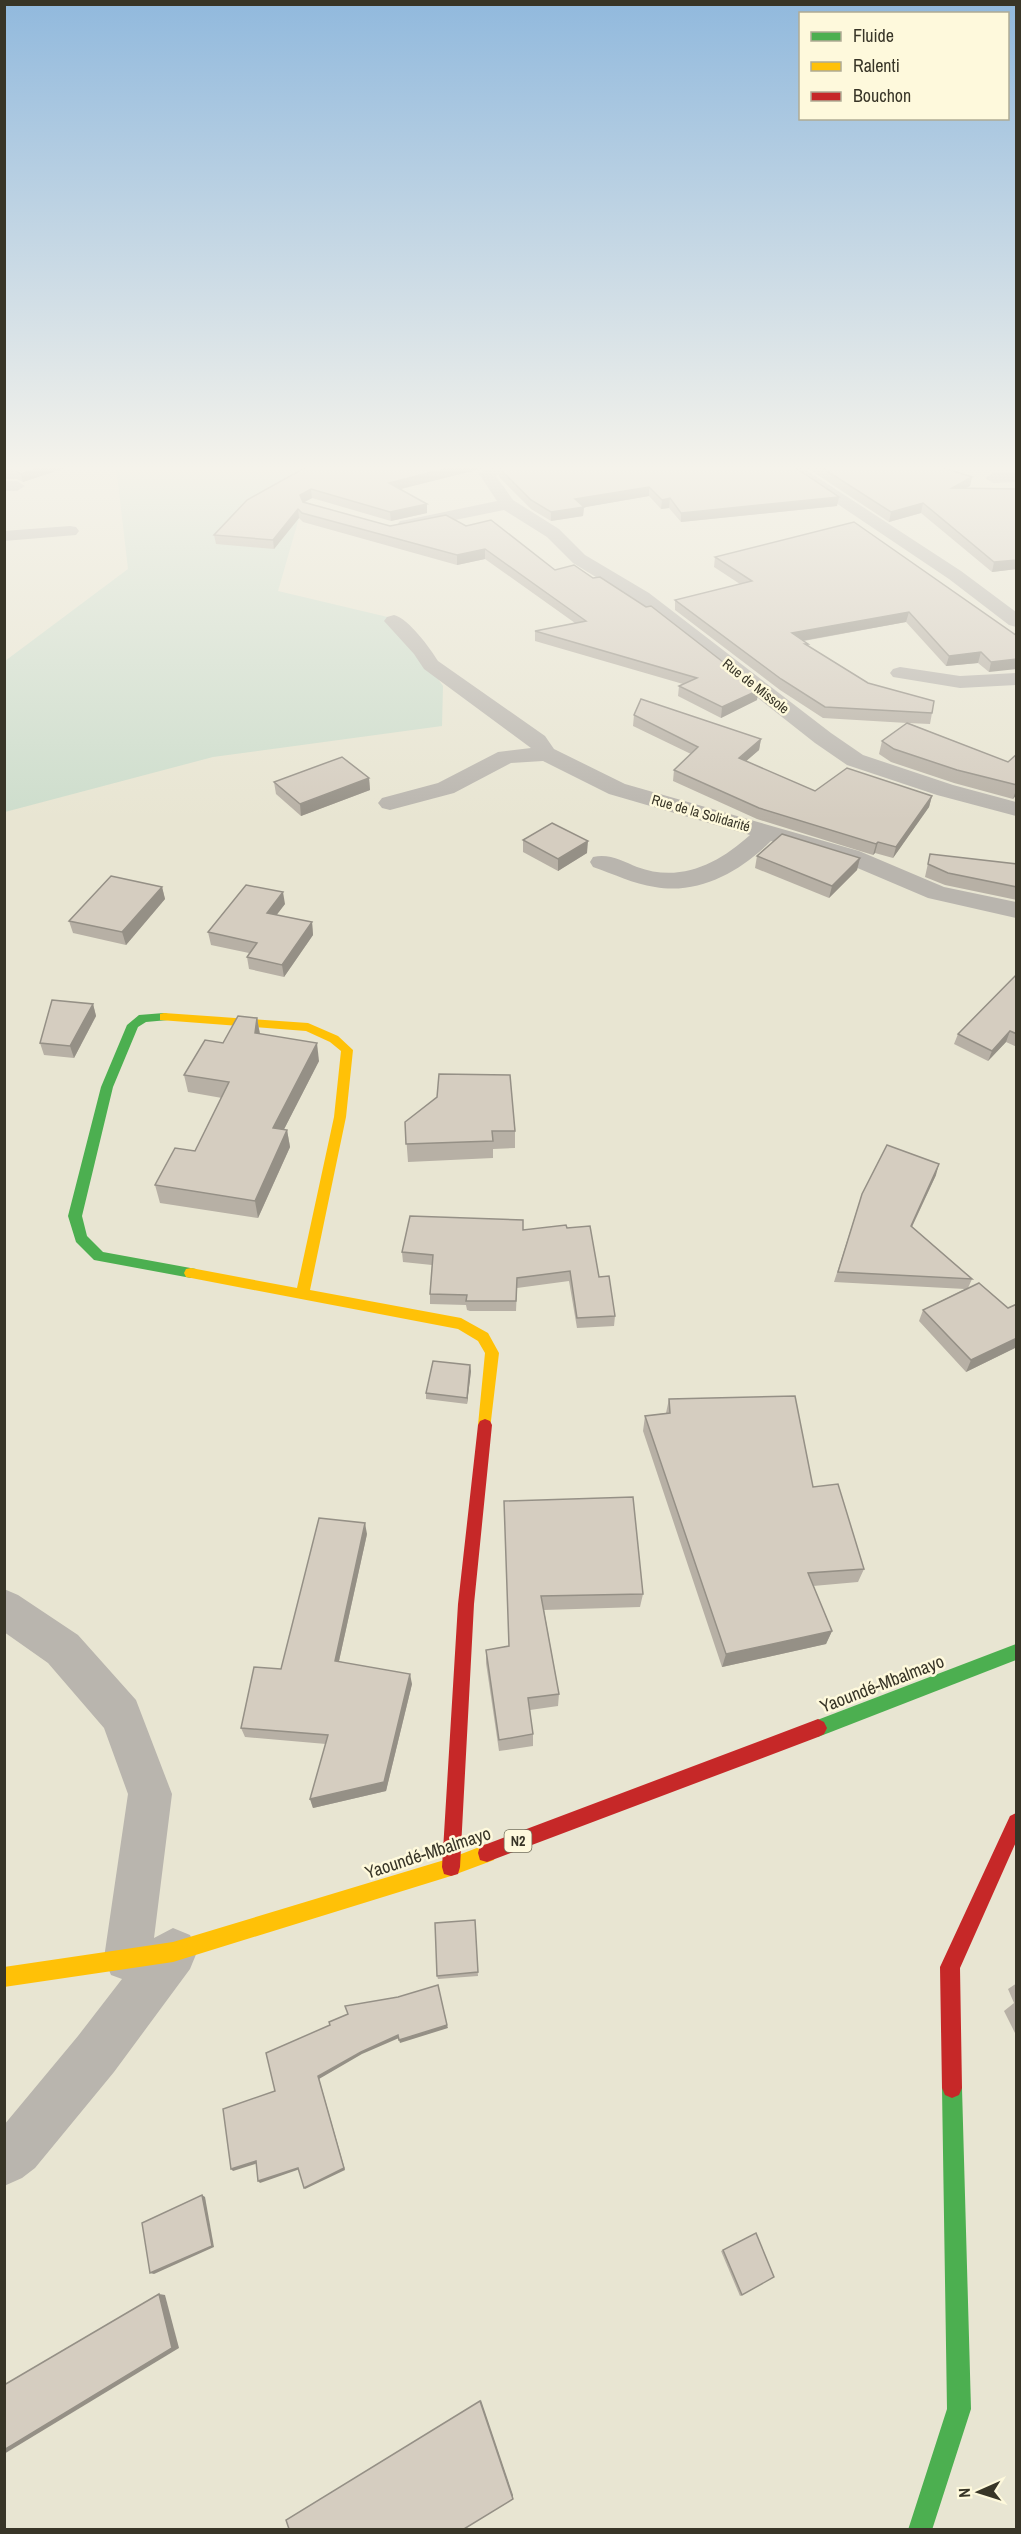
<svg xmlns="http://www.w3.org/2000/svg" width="1021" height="2534" viewBox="0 0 1021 2534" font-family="'Archivo Narrow',sans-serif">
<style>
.green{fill:#cdddcc}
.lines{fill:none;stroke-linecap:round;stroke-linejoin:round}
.street{fill:#b9b5ae;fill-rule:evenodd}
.fast{fill:#4caf50;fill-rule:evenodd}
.slow{fill:#ffc107;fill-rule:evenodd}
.jam{fill:#c62828;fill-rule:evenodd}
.wall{fill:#b7b0a5}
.shaded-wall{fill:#959086}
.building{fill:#d5cdc0;stroke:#959086;stroke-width:1.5}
.labels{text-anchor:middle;stroke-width:5;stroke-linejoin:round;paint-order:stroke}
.far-street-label{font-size:14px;fill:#383527;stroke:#fef9dc}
.shield{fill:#fef9dc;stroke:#73705d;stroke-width:1.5}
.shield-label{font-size:14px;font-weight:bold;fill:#383527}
.near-street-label{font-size:18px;fill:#383527;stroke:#fef9dc}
</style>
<rect width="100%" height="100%" fill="#e8e5d2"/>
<!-- green -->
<polygon class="green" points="116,466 302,466 299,518 278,591 396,619 443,686 442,726 213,757 5,812 5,661 128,569"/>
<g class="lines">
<!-- street -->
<g class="street">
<polygon points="490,466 512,466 496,476 513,500 559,529 585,555 649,593 831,733 863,755 953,785 1016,802 1016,816 937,795 847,765 815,743 635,601 573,563 547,537 504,510 406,530 400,529 397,525 400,521 406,520 497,501 479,474"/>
<polygon points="781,466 800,466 961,571 1016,612 1016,627 1009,625 949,579"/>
<polygon points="1016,472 1016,482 993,483 985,478 993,473"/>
<polygon points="4,481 17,481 25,486 17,491 4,491"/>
<polygon points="70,526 76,527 79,531 76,535 4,541 4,531"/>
<path d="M394,615c15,4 36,33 44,46l107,75 9,13 71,35 234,67 85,36 72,15v16l-88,-20 -87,-37 -70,-20c-30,30 -72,54 -116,46 -22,-3 -41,-13 -62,-20l-3,-5 3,-5c16,-4 30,4 44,10 43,16 81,-3 113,-32l-141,-41 -66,-33 -32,2 -57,30 -64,17 -8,-2 -4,-5 4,-5 56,-15 60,-31 33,-4 -107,-79 -10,-15 -30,-33 3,-4z"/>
<polygon points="900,667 960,676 1016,673 1016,685 960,688 893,677 890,673 893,669"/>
<polygon points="4,1589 18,1595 78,1635 136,1700 172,1794 154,1938 173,1928 190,1935 197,1952 190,1969 114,2072 35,2168 22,2178 4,2186 4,2125 78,2036 122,1979 111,1975 104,1958 128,1794 104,1728 48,1663 4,1632"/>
</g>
<!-- fast -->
<g class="fast">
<polygon points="164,1013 168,1014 168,1020 146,1022 138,1027 113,1087 82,1216 87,1236 103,1252 196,1269 198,1273 196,1277 191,1278 94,1260 76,1242 68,1216 101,1087 127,1025 139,1015"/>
<polygon points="1016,1644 1016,1660 818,1737 812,1734 809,1728 812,1722"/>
<polygon points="952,2078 959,2081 962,2088 971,2409 932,2530 908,2530 947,2409 942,2088 945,2081"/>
</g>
<!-- slow -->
<g class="slow">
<polygon points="164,1013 308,1023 338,1036 353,1050 346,1117 310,1290 461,1318 488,1333 499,1353 490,1429 485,1431 480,1429 478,1425 485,1353 478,1341 458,1329 186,1277 184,1273 186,1269 191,1268 297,1288 334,1117 341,1051 330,1042 306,1031 160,1020 160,1014"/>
<polygon points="487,1844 494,1846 496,1853 494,1860 451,1876 173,1962 4,1987 4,1967 173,1942 451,1858"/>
</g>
<!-- jam -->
<g class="jam">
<polygon points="485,1419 490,1421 492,1425 474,1604 460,1867 458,1874 451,1876 444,1874 442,1867 458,1604 478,1425 480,1421"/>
<polygon points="818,1719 824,1722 827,1728 824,1734 818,1737 487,1862 480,1860 478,1853 480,1846 487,1844"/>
<polygon points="1016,1813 1016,1842 960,1968 962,2088 959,2095 952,2098 945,2095 942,2088 940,1967 1010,1816"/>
</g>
</g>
<!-- wall -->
<g class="wall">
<polygon points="4,466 71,466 23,482 17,479 4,479"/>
<polygon points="308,466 486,466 484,468 400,489 427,504 427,513 391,521 312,498 304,502 390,526 466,526 555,570 757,700 721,718 678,696 679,686 683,684 535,641 535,631 575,623 485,559 457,565 303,522 299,518 274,549 216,544 214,535"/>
<polygon points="804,466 938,466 972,477 970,486 966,488 1017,489 1017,569 992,572 921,513 889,522"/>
<polygon points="499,468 837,506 681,522 669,508 661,509 649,496 584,507 583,516 551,521 531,509 499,477"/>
<polygon points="715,557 1017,636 989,672 978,663 946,666 906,622 804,641 808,646 868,683 932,713 930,724 908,723 1008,762 1017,754 1017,794 1013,799 954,783 891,762 879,754 882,741 907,723 823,718 780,690 675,610 675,600 740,584 714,567"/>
<polygon points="634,715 761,739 759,750 746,761 815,791 932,796 929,807 893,858 875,853 873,855 757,819 673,781 674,770 691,754 633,726"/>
<polygon points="369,778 370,790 301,816 276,794 274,782"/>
<polygon points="523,840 587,853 558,871 523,852"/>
<polygon points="930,854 1017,864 1017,900 945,885 925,877"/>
<polygon points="757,856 860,858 857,870 829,898 755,868"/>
<polygon points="162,887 165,899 126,945 73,933 69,921"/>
<polygon points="285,904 276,915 312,922 313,935 284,977 249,969 247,957 249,953 211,945 208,932"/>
<polygon points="1017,974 1017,1047 1006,1042 988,1061 954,1044 958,1034"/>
<polygon points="93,1004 96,1016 74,1058 44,1055 40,1043"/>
<polygon points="257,1018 260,1034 319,1061 284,1129 287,1130 290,1147 258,1218 160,1203 155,1185 195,1151 222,1098 188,1092 184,1075"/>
<polygon points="405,1122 515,1131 515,1148 493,1149 493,1158 408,1162"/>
<polygon points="936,1175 912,1227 972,1279 968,1288 1008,1308 1017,1304 1017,1347 966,1372 919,1321 923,1310 965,1289 834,1282 862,1194"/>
<polygon points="523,1230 599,1277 615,1316 614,1326 577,1328 569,1281 517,1288 516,1311 470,1311 467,1310 466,1305 430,1304 430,1294 432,1265 403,1262 402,1252"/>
<polygon points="471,1371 467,1404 426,1399 426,1393"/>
<polygon points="669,1399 813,1487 864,1569 858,1582 813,1586 832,1631 826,1644 722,1667 643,1431 645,1416 666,1413"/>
<polygon points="505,1515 643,1594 640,1607 544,1610 559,1694 558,1706 530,1710 533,1734 533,1746 499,1751 486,1663 486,1650 509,1646"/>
<polygon points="367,1534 339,1661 412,1684 386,1791 313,1808 310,1799 326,1744 245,1737 241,1728 281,1669"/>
<polygon points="475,1920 478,1976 438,1979 437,1976"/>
<polygon points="1017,1983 1017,2037 1004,2011 1014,2003 1008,1989"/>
<polygon points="756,2233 742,2295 740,2296 721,2251"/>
</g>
<!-- shaded-wall -->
<g class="shaded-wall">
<polygon points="44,466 71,466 23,482 21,474"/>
<polygon points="455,466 486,466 484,468 389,492 389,483"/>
<polygon points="972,477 970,486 950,497 952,488"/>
<polygon points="649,487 649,496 575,509 575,499"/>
<polygon points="311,489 312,498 301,504 300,495"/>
<polygon points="839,497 837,506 681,522 681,513"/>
<polygon points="670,498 669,508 661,509 662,500"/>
<polygon points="923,503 921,513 889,522 891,512"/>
<polygon points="427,504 427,513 391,521 390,512"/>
<polygon points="584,507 583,516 551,521 551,512"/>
<polygon points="298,509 299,518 274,549 273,540"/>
<polygon points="485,549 485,559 457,565 457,555"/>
<polygon points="1017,560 1017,569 992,572 994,562"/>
<polygon points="909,612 906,622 790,643 792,633"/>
<polygon points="981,652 978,663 946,666 949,656"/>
<polygon points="1017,659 1017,669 989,672 991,662"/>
<polygon points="759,690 757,700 721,718 722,707"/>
<polygon points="761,739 759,750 737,769 739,758"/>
<polygon points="369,778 370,790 301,816 300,804"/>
<polygon points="1017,787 1017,794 1013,799"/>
<polygon points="932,796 929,807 893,858 896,847"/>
<polygon points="588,841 587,853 558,871 558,859"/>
<polygon points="878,842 875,853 873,855 876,844"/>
<polygon points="860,858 857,870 829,898 832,886"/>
<polygon points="162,887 165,899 126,945 122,932"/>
<polygon points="283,892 285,904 269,925 267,913"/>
<polygon points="312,922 313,935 284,977 282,965"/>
<polygon points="93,1004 96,1016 74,1058 70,1046"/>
<polygon points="257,1018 260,1035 255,1033"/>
<polygon points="1010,1031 1006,1042 988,1061 992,1051"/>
<polygon points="317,1043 319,1061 276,1145 273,1128"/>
<polygon points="287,1130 290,1147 258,1218 255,1201"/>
<polygon points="939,1164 936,1175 907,1237 911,1226"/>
<polygon points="1017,1338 1017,1347 966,1372 971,1360"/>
<polygon points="470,1365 471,1371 467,1404 467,1398"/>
<polygon points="365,1523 367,1534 337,1670 335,1661"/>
<polygon points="832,1631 826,1644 722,1667 726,1654"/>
<polygon points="410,1674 412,1684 386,1791 313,1808 310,1799"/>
<polygon points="447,2025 448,2028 400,2043 399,2040"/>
<polygon points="398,2035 399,2038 362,2054 319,2079 345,2170 305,2189 304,2188 318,2076 361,2052"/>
<polygon points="256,2161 258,2163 233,2171 231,2169"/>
<polygon points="298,2168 300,2169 260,2183 258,2181"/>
<polygon points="202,2195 205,2197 214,2247 154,2274 150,2273"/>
<polygon points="159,2294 165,2295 179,2348 4,2454 4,2450"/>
<polygon points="481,2400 513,2495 513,2499 480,2401"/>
</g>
<!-- building -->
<g class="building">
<polygon points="4,466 44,466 21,474 15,470 4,470"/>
<polygon points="308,466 455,466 389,483 427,504 390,512 311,489 300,495 303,502 390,526 446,515 466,526 491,520 555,570 574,565 593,578 600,577 646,607 651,606 759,690 722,707 679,686 697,678 535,631 586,621 485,549 457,555 302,513 298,509 273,540 214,535 247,500"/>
<polygon points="502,466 793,466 839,497 681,513 670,498 662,500 649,487 575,499 584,507 551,512 531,500 499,468"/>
<polygon points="819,466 938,466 972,477 952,488 1017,489 1017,560 994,562 923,503 891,512"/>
<polygon points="854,522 1017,636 1017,659 991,662 981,652 949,656 909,612 792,633 808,644 805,644 868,683 934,701 932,713 825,707 781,679 675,600 752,581 715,557"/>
<polygon points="641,699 761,739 739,758 815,791 847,768 932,796 896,847 878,842 876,844 759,808 674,770 698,747 634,715"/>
<polygon points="907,723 1008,762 1017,754 1017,785 957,770 894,749 882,741"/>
<polygon points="342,757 369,778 300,804 274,782"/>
<polygon points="552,823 588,841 558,859 523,840"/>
<polygon points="782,834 860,858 832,886 757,856"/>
<polygon points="930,854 1017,864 1017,887 948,873 928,864"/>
<polygon points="111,876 162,887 122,932 69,921"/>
<polygon points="246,885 283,892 267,913 312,922 282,965 247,957 257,943 208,932"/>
<polygon points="1017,974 1017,1034 1010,1031 992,1051 958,1034"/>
<polygon points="52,1000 93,1004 70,1046 40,1043"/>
<polygon points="238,1016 257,1018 255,1033 317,1043 273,1128 287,1130 255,1201 155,1185 175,1148 195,1151 229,1082 184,1075 205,1040 223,1043"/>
<polygon points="439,1074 510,1075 515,1131 492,1131 493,1141 406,1144 405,1122 437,1097"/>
<polygon points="887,1145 939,1164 911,1226 972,1279 838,1272 862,1194"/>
<polygon points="410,1216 523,1220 523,1230 566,1225 567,1228 590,1226 599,1277 609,1276 615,1316 577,1318 570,1271 517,1278 516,1301 466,1301 467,1295 430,1294 433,1255 402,1252"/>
<polygon points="979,1283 1008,1308 1017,1304 1017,1338 971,1360 923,1310"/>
<polygon points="433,1361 470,1365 467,1398 426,1393"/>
<polygon points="795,1396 813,1487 838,1484 864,1569 808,1573 832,1631 726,1654 645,1416 670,1413 669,1399"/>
<polygon points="633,1497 643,1594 541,1596 559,1694 528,1698 533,1734 499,1740 486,1650 509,1646 504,1501"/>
<polygon points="319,1518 365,1523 335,1661 410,1674 384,1782 310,1799 328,1735 241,1728 254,1667 281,1669"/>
<polygon points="475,1920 478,1972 437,1976 435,1923"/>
<polygon points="438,1985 447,2025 399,2040 398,2035 361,2052 318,2076 344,2168 304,2188 298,2168 258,2181 256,2161 231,2169 223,2109 275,2091 266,2053 330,2025 329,2022 348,2014 345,2006 398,1997"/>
<polygon points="202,2195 212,2246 150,2273 142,2223"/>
<polygon points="756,2233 774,2277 742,2295 723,2250"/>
<polygon points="159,2294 172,2348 4,2450 4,2385"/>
<polygon points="480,2401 513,2499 464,2529 289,2529 286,2520"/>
</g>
<!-- sky -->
<linearGradient id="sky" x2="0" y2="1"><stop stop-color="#91b9dd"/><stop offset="0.57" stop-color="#f5f3eb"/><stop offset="1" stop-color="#f5f3eb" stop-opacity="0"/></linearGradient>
<rect width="1021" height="821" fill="url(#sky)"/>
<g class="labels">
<!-- far-street labels -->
<g class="far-street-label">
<text transform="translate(756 686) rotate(38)" y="5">Rue de Missole</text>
<text transform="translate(701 813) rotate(16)" y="5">Rue de la Solidarité</text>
</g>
<!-- shield labels -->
<rect class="shield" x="504.5" y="1830" width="27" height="22" rx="4.5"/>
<g class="shield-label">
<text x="518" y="1846">N2</text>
</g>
<!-- near-street labels -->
<g class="near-street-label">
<text transform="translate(882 1684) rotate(-21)" y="6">Yaoundé-Mbalmayo</text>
<text transform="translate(428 1853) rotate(-18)" y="6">Yaoundé-Mbalmayo</text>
</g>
</g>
<!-- border -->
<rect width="1021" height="2534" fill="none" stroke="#383527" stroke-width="12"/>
<!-- legend -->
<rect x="799" y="12" width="210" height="108" fill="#fef9dc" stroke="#afab94" stroke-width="1.5"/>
<rect x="811" y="32" width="30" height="9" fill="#4caf50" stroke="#afab94" stroke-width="1.5"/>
<text x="853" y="42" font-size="18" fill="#383527">Fluide</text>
<rect x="811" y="62" width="30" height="9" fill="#ffc107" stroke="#afab94" stroke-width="1.5"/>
<text x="853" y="72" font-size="18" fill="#383527">Ralenti</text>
<rect x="811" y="92" width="30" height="9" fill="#c62828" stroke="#afab94" stroke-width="1.5"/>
<text x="853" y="102" font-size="18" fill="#383527">Bouchon</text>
<!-- north arrow -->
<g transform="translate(979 2492) rotate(267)" stroke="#fef9dc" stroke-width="4.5" paint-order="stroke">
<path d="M0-4.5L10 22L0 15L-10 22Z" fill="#383527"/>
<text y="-9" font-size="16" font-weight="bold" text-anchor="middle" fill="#383527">N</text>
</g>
</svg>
